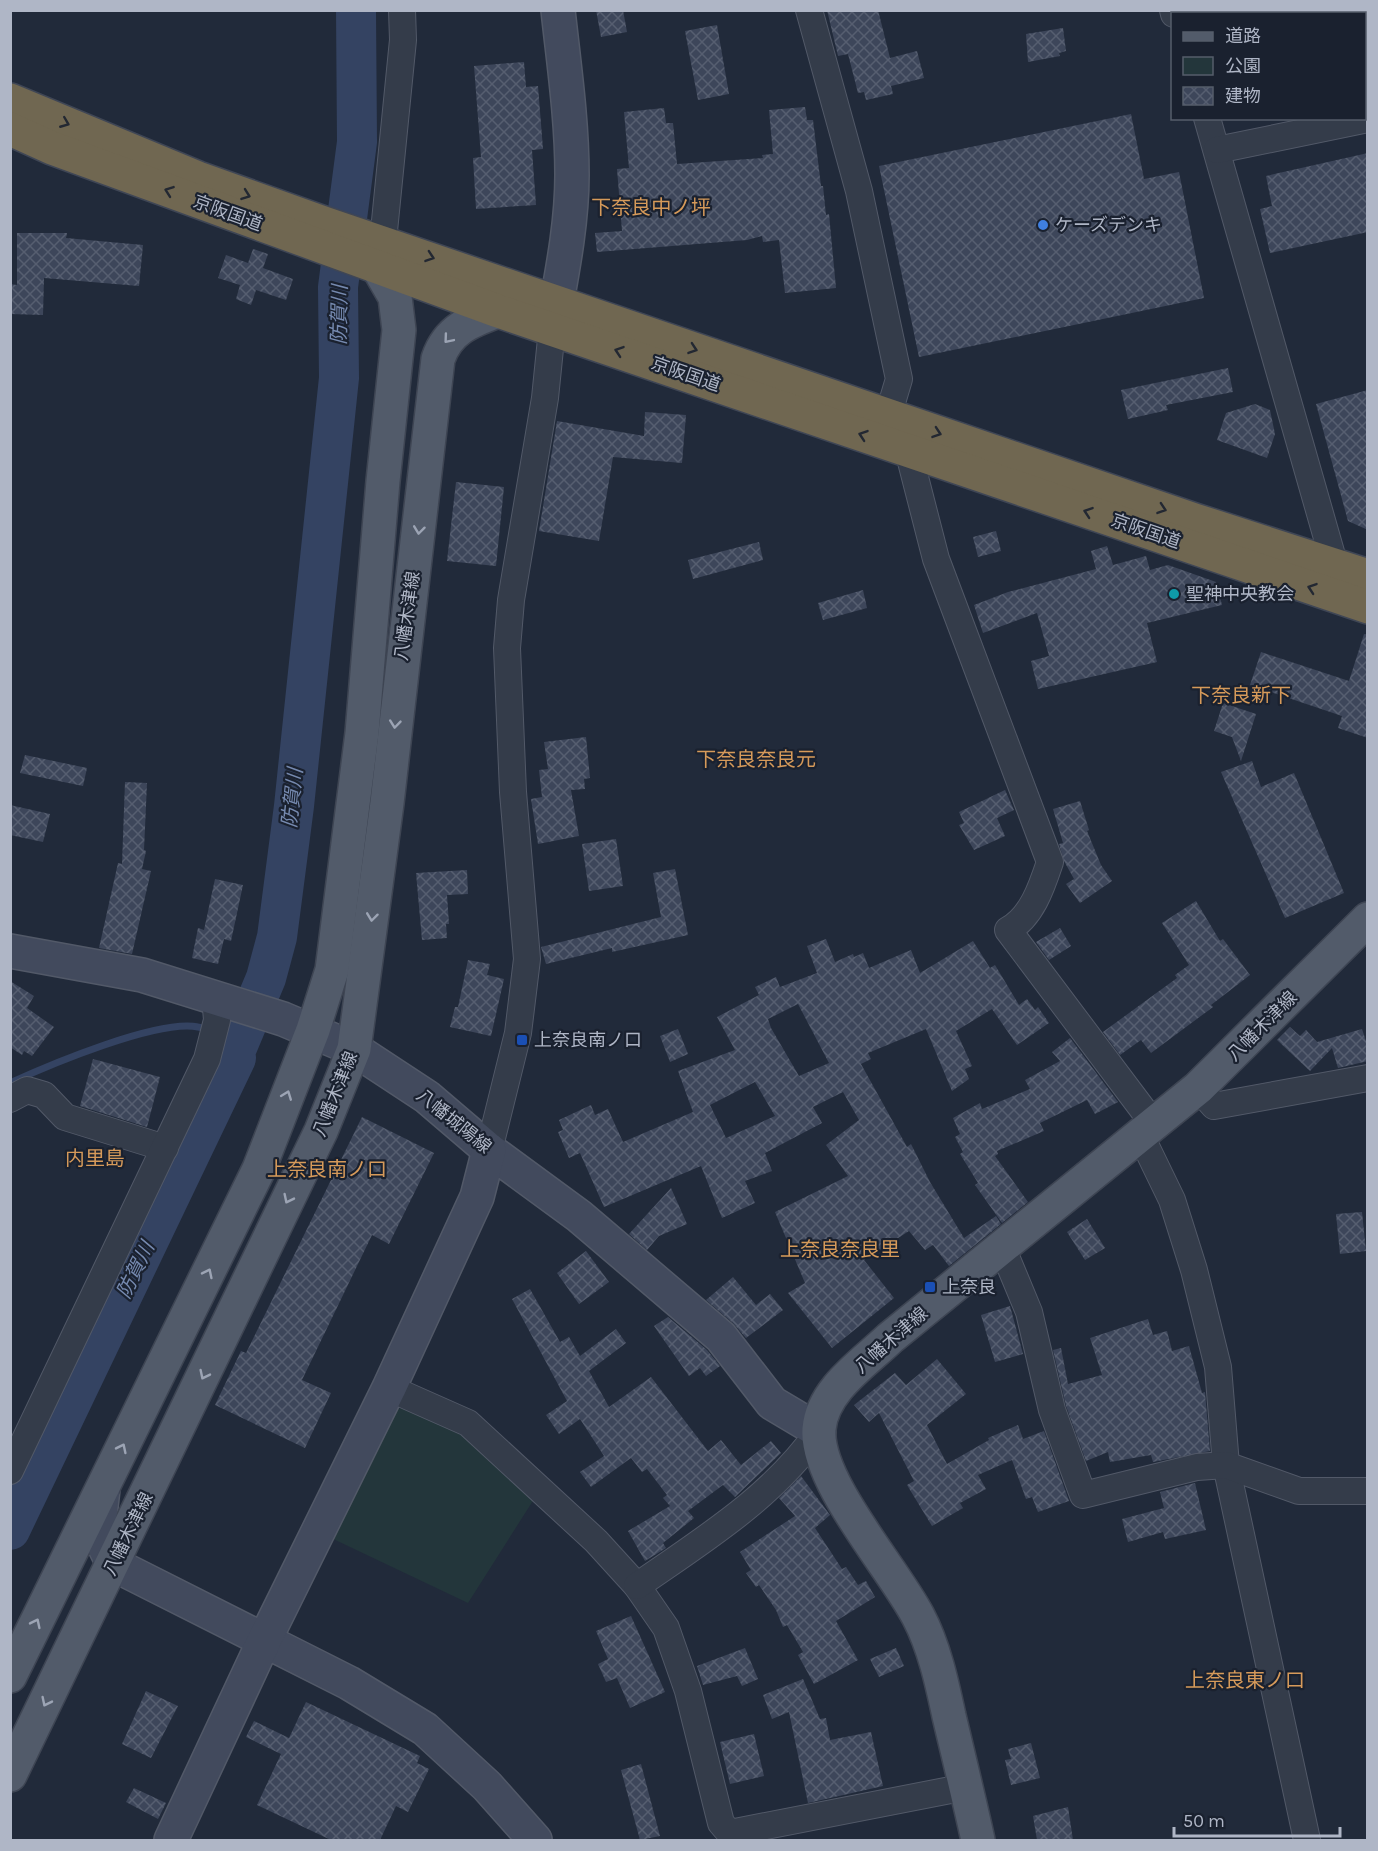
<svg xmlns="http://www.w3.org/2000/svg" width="1378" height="1851" viewBox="0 0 1378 1851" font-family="Karla,'Noto Sans JP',sans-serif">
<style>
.park{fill:#23363b}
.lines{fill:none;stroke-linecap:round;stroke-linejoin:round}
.stream{stroke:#344362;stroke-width:7}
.river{stroke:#344362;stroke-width:40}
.building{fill:url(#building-cross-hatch);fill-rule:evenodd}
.street-casing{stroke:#525968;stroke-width:28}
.secondary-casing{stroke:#525968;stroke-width:36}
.primary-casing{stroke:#3e4553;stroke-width:36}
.highway-casing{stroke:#3f4655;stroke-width:36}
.street{stroke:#343c4a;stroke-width:26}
.secondary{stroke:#424a5d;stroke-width:33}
.primary{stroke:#525b6a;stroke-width:33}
.highway{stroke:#706751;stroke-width:33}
.oneway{stroke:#232832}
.oneway2{stroke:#9ca4b4}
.shop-dot{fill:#3f7fe0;stroke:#1a212f;stroke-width:2}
.culture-dot{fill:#0f9aa8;stroke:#1a212f;stroke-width:2}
.transit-dot{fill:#1a4fb4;stroke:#1a212f;stroke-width:2}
.labels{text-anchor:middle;stroke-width:4.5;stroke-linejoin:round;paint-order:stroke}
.street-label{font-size:18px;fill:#afb6c6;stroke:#1a212f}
.poi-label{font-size:18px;fill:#afb6c6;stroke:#1a212f;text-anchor:start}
.neighbourhood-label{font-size:20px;fill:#d69a5a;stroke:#1a212f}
.water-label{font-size:20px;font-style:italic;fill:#768ab0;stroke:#1a212f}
</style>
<defs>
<pattern id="building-cross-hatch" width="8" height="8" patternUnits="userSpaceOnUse" patternTransform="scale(1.5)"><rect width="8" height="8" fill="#3d465a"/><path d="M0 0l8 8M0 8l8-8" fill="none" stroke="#565e70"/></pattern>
</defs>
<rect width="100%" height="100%" fill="#212a3a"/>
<!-- park -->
<polygon class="park" points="410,1406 467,1429 536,1496 468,1603 329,1537 394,1410"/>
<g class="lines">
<!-- stream -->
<path class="stream" d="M10,1083c39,-18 148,-64 188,-56 14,2 29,10 43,15"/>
<!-- river -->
<polyline class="river" points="10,1530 236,1058 235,1052 266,978 277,937 294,806 339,378 338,287 357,142 356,10"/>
</g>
<!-- building -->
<g class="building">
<polygon points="596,10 623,10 627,32 601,37"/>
<polygon points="827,10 878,10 890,58 917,51 924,78 891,86 893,94 866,100 864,92 858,93 848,54 838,56"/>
<polygon points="717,25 729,94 698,100 685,31"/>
<polygon points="1063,28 1066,51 1059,53 1060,56 1028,62 1026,34"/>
<polygon points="524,62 526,87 538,86 543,149 532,150 536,205 476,209 473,158 481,157 474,66"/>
<polygon points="805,107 807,120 813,120 821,186 823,186 826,215 829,214 836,288 785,293 779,240 763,242 762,236 747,240 597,252 595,233 622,231 617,169 629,168 624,112 664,108 666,123 673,123 677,164 763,158 762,155 773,154 769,110"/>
<polygon points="1131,114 1144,179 1179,172 1204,298 919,357 879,166"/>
<polygon points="1368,153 1368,232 1270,253 1260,209 1272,206 1266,176"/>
<polygon points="17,233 67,233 66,238 143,245 139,286 44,278 43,315 10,314 10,284 17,285"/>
<polygon points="253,249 268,254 263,268 293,279 286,300 256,290 251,305 236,299 240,285 218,278 226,255 248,263"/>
<polygon points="1228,368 1233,392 1166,405 1168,410 1128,419 1121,390"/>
<polygon points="1368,390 1368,530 1348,521 1316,404"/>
<polygon points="1255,404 1270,410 1275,434 1267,458 1217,440 1226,413"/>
<polygon points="645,412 686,415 682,463 613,457 599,541 539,531 557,421 644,436"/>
<polygon points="456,482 504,487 496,566 447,561"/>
<polygon points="996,531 1001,551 978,557 973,537"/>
<polygon points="759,542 763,560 693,579 688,560"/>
<polygon points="1107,546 1113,565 1146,556 1150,570 1168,565 1216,582 1222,605 1147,623 1157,662 1038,689 1031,661 1049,656 1037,613 983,633 974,605 1008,592 1096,569 1091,551"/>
<polygon points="863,590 867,608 823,620 818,603"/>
<polygon points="1364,634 1368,635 1368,738 1338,728 1342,716 1250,685 1261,652 1349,681"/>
<polygon points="1223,703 1256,714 1241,761 1232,737 1214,731"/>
<polygon points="586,737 590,778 584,779 585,789 571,790 579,836 538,844 531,799 542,797 539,770 548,769 544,742"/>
<polygon points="25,755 87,768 83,786 20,773"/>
<polygon points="1252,761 1261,787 1294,773 1344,893 1285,918 1221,772"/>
<polygon points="125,782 147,783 144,850 146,851 142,869 151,871 132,954 99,948 118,863 122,864"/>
<polygon points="1005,790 1014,810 997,818 1005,836 974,850 959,825 964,823 959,812"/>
<polygon points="1080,801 1089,830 1087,831 1101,865 1112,881 1080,903 1066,884 1074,879 1064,861 1059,844 1063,843 1053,809"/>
<polygon points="10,805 50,814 43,842 10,835"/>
<polygon points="616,839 623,886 589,891 582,844"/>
<polygon points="675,869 688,935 612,952 612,948 546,964 541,947 661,917 653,873"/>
<polygon points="467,870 468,894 447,895 449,924 446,924 447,938 422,940 416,873"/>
<polygon points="215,879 243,885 231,941 224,939 218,964 192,958 198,928 204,930"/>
<polygon points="1196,901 1220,941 1223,939 1250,975 1211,1005 1213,1007 1151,1053 1141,1040 1120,1055 1103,1032 1177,978 1175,975 1189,965 1162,923"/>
<polygon points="1060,928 1071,946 1049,960 1036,942"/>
<path d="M826,939l9,23 18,-8 1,3 9,-4 6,15 42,-18 9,23 53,-32 17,27 5,-3 24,40 8,-6 8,11 3,-3 11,16 -32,22 -25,-36 -36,22 16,35 -7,3 4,10 -17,12 -26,-62 -58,24 3,6 -10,5 46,83 4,-3 19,38 34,56 32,-22 5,8 -52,42 -16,-21 -8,5 -16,-19 -45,29 30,38 -62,50 -44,-55 17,-10 -30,-71 73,-36 -22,-31 33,-25 -16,-28 -30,15 9,16 -57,30 7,18 -27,10 10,22 -33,15 -21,-52 -97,41 -24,-54 -11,5 -11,-26 5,-2 -4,-10 32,-15 4,10 13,-6 15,33 70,-30 -15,-41 57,-21 -18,-33 42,-22 -4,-8 21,-10 4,10 37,-14 -10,-27zM798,1004l31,59 -30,13 -28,-48 -3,-9zM755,1082l20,34 -49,22 -16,-33z"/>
<polygon points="468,960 490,964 487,975 504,979 491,1036 450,1027 455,1007 458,1007"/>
<polygon points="10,981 34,996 27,1008 54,1027 32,1056 24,1051 22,1055 10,1047"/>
<polygon points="1290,1027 1300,1036 1306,1030 1317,1042 1362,1029 1368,1047 1368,1061 1338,1068 1332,1048 1310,1071 1277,1040"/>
<polygon points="678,1029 688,1054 670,1062 660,1036"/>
<polygon points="1070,1038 1118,1102 1095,1114 1087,1100 1040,1123 1044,1131 997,1151 998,1154 995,1156 1028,1202 1002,1223 975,1185 978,1183 960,1154 963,1152 955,1137 960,1134 953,1118 980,1103 982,1109 1030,1089 1025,1080 1060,1061 1052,1052"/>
<polygon points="93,1059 160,1077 147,1127 80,1106"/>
<polygon points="362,1117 434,1153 389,1244 372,1235 302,1380 331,1393 305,1448 215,1405 241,1351 246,1353"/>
<polygon points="671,1188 687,1224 659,1236 647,1250 629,1234"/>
<polygon points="1362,1212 1366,1251 1340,1254 1336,1214"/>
<polygon points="1087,1219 1105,1248 1085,1260 1067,1232"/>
<polygon points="586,1251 609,1282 579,1304 557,1273"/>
<polygon points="733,1277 756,1305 770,1294 783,1310 746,1338 733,1323 706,1300"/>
<polygon points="530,1289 560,1342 569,1337 580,1356 616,1329 626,1343 589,1371 609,1407 651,1377 708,1451 721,1440 741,1465 771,1441 781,1453 735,1497 723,1485 688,1511 694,1518 663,1543 666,1548 645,1561 628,1531 670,1506 663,1498 667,1495 647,1469 642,1472 631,1458 591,1487 580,1472 604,1456 580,1419 559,1434 546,1415 567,1401 512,1299"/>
<polygon points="1010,1306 1023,1354 995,1362 981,1315"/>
<polygon points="668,1317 707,1350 720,1366 706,1376 700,1368 689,1376 654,1326"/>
<polygon points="1148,1319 1153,1335 1167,1331 1172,1351 1189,1346 1202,1393 1205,1392 1210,1451 1153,1462 1151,1455 1110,1462 1108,1452 1086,1461 1066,1406 1053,1350 1061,1348 1068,1384 1102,1375 1090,1338"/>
<polygon points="937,1359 966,1394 927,1425 947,1464 989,1440 988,1438 1018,1425 1023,1439 1044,1431 1069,1501 1038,1512 1032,1497 1026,1499 1012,1460 978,1475 986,1489 960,1503 963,1508 932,1526 907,1485 914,1481 879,1413 869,1422 854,1405 895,1373 906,1385"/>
<polygon points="801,1476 830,1515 815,1528 842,1569 846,1567 858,1585 866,1581 875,1597 836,1621 858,1660 814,1684 798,1655 803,1652 787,1625 783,1627 776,1610 759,1585 756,1587 746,1573 751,1570 740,1552 795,1516 779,1498"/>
<polygon points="1195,1483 1206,1530 1165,1539 1163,1532 1128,1542 1122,1519 1164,1508 1160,1492"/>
<polygon points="631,1616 665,1692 630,1708 617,1678 606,1682 598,1664 608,1659 596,1631"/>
<polygon points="745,1648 758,1679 742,1686 737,1676 703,1685 697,1666"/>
<polygon points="896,1648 904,1666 879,1677 870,1659"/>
<polygon points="803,1679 820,1719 826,1718 830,1740 871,1732 883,1786 808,1803 789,1712 772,1719 763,1695"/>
<polygon points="146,1691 178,1706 151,1758 122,1744"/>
<polygon points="306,1702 420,1756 417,1763 429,1769 408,1812 396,1806 380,1840 331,1840 257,1805 281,1754 246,1737 254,1721 289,1738"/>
<polygon points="754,1734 764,1776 730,1784 720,1742"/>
<polygon points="1031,1743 1040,1778 1011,1785 1005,1760 1011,1759 1008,1749"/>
<polygon points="641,1764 660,1836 640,1840 621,1770"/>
<polygon points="134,1788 166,1803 158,1819 126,1802"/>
<polygon points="1068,1807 1073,1840 1037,1840 1033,1816"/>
</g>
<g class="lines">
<defs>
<g id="street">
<polyline points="809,10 859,191 899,379 888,416"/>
<polyline points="1173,10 1174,14"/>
<polyline points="1207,118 1335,566"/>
<polyline points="1217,150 1368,119"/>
<polyline points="383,241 403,40 402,10"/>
<path d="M908,450l28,109 114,303c-8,24 -18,55 -42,68l145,193"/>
<polyline points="1198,1088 1214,1106 1368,1078"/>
<polyline points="10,1099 27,1090 44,1095 65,1117 165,1148"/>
<polyline points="1140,1134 1172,1200 1194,1270 1218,1367 1226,1465 1307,1840"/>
<polyline points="489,1150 518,1033 527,959 513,792 507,648 511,600 545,398 552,329"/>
<polyline points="1002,1247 1029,1312 1052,1410 1083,1495 1197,1467 1226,1465 1299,1491 1368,1491"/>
<polyline points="389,1388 468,1423 596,1541 637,1586 666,1628 688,1691 721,1823 727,1830 735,1832 966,1787"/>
<polyline points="10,1471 207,1059 217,1020 215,996"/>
<path d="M637,1586c66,-46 135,-88 182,-155"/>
</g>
<g id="secondary">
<path d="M552,329c9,-51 20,-103 20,-154 0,-55 -8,-110 -14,-165"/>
<polyline points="10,951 142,975 283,1019 354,1049 427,1097 489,1150 579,1216 721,1337 772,1403 819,1431"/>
<polyline points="103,1489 98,1533 113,1564 349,1683 425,1729 487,1786 535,1840"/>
<polyline points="171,1840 264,1641 389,1388 477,1197 489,1150"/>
</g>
<g id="primary">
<polyline points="10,1676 259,1169 313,1030 332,970 362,733 383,481 399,330 395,297 377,266"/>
<path d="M10,1775l311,-644 33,-82 33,-246 51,-444c10,-30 33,-38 60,-48"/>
<path d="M978,1840c-9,-41 -19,-82 -29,-124 -7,-33 -15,-70 -31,-100 -25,-48 -103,-135 -99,-187 3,-39 45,-66 71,-91l308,-250 170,-169"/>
</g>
<g id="highway">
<polyline points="10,100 198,178 324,223 1195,520 1368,576"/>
<polyline points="10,129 52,148 498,311 1368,607"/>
</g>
</defs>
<!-- street casing -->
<use href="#street" class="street-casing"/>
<!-- secondary casing -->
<use href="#secondary" class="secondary-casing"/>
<!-- primary casing -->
<use href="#primary" class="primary-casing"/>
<!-- highway casing -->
<use href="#highway" class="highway-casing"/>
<!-- street -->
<use href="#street" class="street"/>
<!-- secondary -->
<use href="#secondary" class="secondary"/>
<!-- primary -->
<use href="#primary" class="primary"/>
<!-- highway -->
<use href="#highway" class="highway"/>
</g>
<!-- one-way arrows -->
<defs><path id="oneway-chevron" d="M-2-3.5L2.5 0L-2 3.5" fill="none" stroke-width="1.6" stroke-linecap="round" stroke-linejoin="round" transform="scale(1.5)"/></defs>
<g class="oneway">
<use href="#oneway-chevron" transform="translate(65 123) rotate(22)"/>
<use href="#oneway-chevron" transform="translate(169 191) rotate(-160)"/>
<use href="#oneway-chevron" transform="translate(246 195) rotate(20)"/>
<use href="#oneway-chevron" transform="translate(430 257) rotate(19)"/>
<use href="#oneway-chevron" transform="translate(693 349) rotate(19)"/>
<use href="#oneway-chevron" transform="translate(619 351) rotate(-161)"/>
<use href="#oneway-chevron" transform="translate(937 433) rotate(19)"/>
<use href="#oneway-chevron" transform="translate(863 435) rotate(-161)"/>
<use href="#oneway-chevron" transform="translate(1162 509) rotate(19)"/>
<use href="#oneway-chevron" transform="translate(1088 512) rotate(-161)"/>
<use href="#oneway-chevron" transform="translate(1312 588) rotate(-161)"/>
</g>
<g class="oneway2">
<use href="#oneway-chevron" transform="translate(448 339) rotate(130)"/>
<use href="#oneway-chevron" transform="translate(419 530) rotate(97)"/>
<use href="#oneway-chevron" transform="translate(395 724) rotate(96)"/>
<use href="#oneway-chevron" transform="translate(372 917) rotate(97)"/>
<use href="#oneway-chevron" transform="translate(287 1095) rotate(-69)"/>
<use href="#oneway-chevron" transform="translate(288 1199) rotate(116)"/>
<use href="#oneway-chevron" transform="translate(208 1273) rotate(-64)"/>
<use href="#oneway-chevron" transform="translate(204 1375) rotate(116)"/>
<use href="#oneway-chevron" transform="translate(122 1448) rotate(-64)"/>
<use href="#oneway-chevron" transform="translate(36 1623) rotate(-64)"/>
<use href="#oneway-chevron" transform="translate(46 1702) rotate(116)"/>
</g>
<!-- markers -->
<circle class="shop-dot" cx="1043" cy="225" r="6"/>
<circle class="culture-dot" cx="1174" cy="594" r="6"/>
<g class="transit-dot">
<rect x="516" y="1034" width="12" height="12" rx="3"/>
<rect x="924" y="1281" width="12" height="12" rx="3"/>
</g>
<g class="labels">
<!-- street labels -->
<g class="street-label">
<text transform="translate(228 213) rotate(20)" y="6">京阪国道</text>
<text transform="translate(686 374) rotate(19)" y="6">京阪国道</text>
<text transform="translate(1146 531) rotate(19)" y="6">京阪国道</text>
<text transform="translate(407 616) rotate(-82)" y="6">八幡木津線</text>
<text transform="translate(1262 1026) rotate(-45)" y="6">八幡木津線</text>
<text transform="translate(335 1094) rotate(-68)" y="6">八幡木津線</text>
<text transform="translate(454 1121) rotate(39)" y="6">八幡城陽線</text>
<text transform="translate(891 1340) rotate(-41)" y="6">八幡木津線</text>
<text transform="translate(128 1534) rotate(-64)" y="6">八幡木津線</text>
</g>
<!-- poi labels -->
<g class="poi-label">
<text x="1055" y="231">ケーズデンキ</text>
<text x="1186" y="600">聖神中央教会</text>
<text x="534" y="1046">上奈良南ノ口</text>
<text x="942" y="1293">上奈良</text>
</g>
<!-- neighbourhood labels -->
<g class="neighbourhood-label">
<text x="651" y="214">下奈良中ノ坪</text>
<text x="1241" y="702">下奈良新下</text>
<text x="756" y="766">下奈良奈良元</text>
<text x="95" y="1165">内里島</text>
<text x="327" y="1176">上奈良南ノ口</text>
<text x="840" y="1256">上奈良奈良里</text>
<text x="1245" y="1687">上奈良東ノ口</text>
</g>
<!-- water labels -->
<g class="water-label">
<text transform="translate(339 315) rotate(-89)" y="7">防賀川</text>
<text transform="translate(292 798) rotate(-84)" y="7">防賀川</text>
<text transform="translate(135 1270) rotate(-64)" y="7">防賀川</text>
</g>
</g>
<!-- border -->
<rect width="1378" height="1851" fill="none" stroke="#afb6c6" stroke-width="24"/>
<!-- legend -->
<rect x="1171" y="12" width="195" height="108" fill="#1a212f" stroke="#565d6b" stroke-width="1.5"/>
<rect x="1183" y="32" width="30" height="9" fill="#525b6a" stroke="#565d6b" stroke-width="1.5"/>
<text x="1225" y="42" font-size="18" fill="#afb6c6">道路</text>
<rect x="1183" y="57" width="30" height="18" fill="#23363b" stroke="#565d6b" stroke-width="1.5"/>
<text x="1225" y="72" font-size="18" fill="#afb6c6">公園</text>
<rect x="1183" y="87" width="30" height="18" fill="url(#building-cross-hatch)" stroke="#565d6b" stroke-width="1.5"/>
<text x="1225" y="102" font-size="18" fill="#afb6c6">建物</text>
<!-- scale -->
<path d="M1174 1827v9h166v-9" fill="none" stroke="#afb6c6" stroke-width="3"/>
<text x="1183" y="1827" font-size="18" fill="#afb6c6" stroke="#1a212f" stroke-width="4.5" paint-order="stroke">50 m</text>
</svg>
